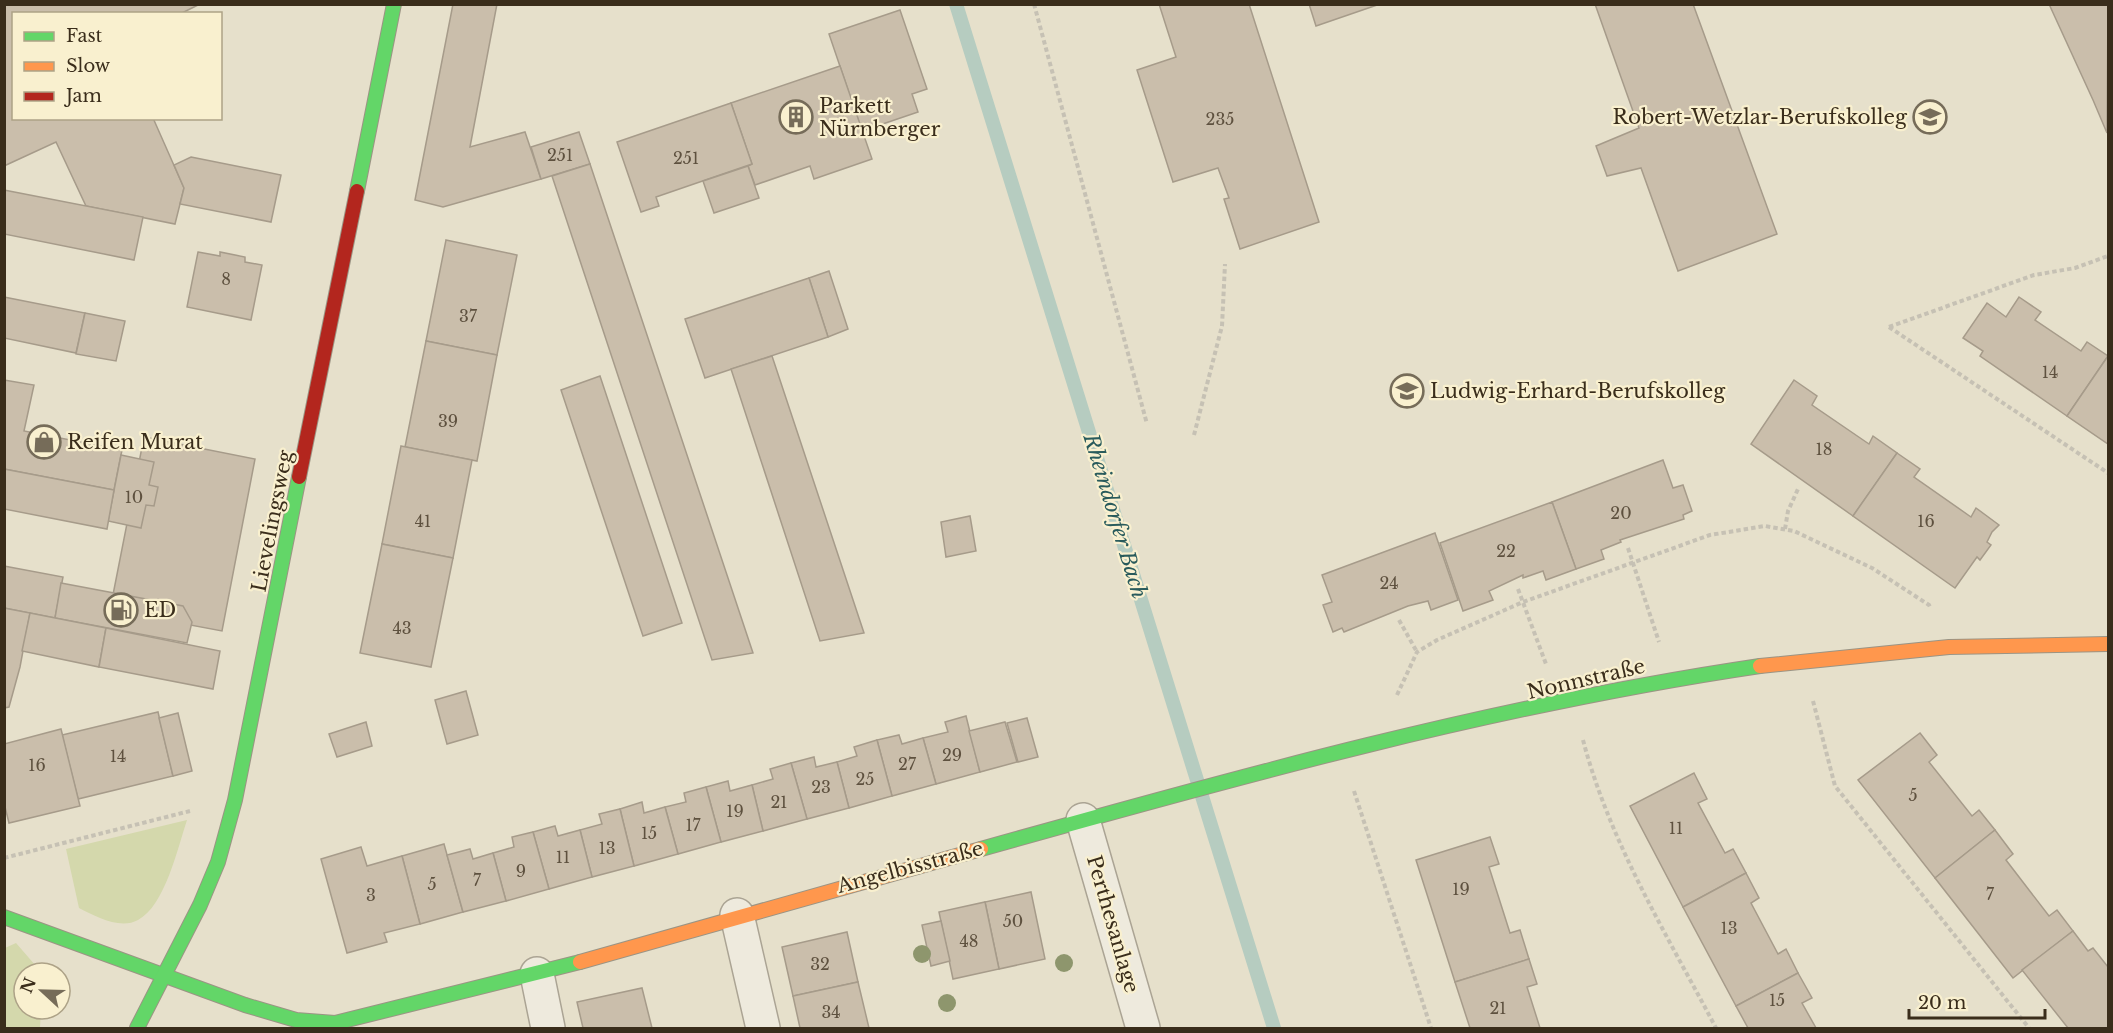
<svg xmlns="http://www.w3.org/2000/svg" width="2113" height="1033" viewBox="0 0 2113 1033" font-family="'Libre Baskerville',serif">
<style>
.green{fill:#d4d8ac}
.lines{fill:none;stroke-linecap:round;stroke-linejoin:round}
.stream{stroke:#b6ccc0;stroke-width:14}
.building{fill:#cabeab;stroke:#a69b8a;stroke-width:1.5}
.street-casing{stroke:#aba494;stroke-width:36}
.fast-casing{stroke:#9b9484;stroke-width:16}
.slow-casing{stroke:#9b9484;stroke-width:16}
.jam-casing{stroke:#9b9484;stroke-width:16}
.path{stroke:#c6c1b4;stroke-width:4;stroke-dasharray:4.5 3;stroke-linecap:butt}
.street{stroke:#eeeadd;stroke-width:33}
.fast{stroke:#63d668;stroke-width:14}
.slow{stroke:#ff974d;stroke-width:14}
.jam{stroke:#b3261e;stroke-width:14}
.tree{fill:#8e966d}
.labels{text-anchor:middle;stroke-width:4.5;stroke-linejoin:round;paint-order:stroke}
.number-label{font-size:16px;fill:#5e513f}
.poi-label{font-size:20px;fill:#3a2d1b;stroke:#f9f0cf;text-anchor:start}
.street-label{font-size:20px;fill:#3a2d1b;stroke:#f9f0cf}
.water-label{font-size:21px;font-style:italic;fill:#295b5c;stroke:#f9f0cf}
</style>
<rect width="100%" height="100%" fill="#e6e0cb"/>
<!-- green -->
<g class="green">
<path d="M187,820c-9,27 -22,86 -49,100 -18,10 -43,-4 -59,-12l-13,-59z"/>
<polygon points="16,943 42,973 24,973 24,1009 41,1009 40,1028 5,1028 5,948"/>
</g>
<g class="lines">
<!-- stream -->
<polyline class="stream" points="956,4 1274,1028"/>
</g>
<!-- building -->
<g class="building">
<polygon points="4,4 200,4 180,14 14,14 14,118 153,118 184,188 175,224 86,206 56,142 4,166"/>
<polygon points="453,4 497,4 470,147 525,132 541,179 443,207 415,200"/>
<polygon points="1159,4 1249,4 1319,222 1240,249 1224,199 1229,198 1218,168 1173,182 1137,70 1176,57"/>
<polygon points="1309,4 1380,4 1316,26"/>
<polygon points="1595,4 1693,4 1777,234 1678,271 1641,168 1607,176 1596,146 1639,128"/>
<polygon points="2049,4 2108,4 2107,133 2093,100"/>
<polygon points="900,10 927,89 912,94 918,112 862,131 829,34"/>
<polygon points="840,66 872,159 814,179 810,166 755,185 748,166 752,164 731,103"/>
<polygon points="731,103 752,164 656,197 659,206 641,212 617,142"/>
<polygon points="579,132 590,164 541,179 531,147"/>
<polygon points="191,157 281,175 271,222 180,204 184,188 174,165"/>
<polygon points="590,164 753,653 712,660 552,176"/>
<polygon points="748,166 759,198 714,213 703,181"/>
<polygon points="4,190 143,217 134,260 4,234"/>
<polygon points="446,240 517,255 497,355 426,341"/>
<polygon points="198,252 220,256 220,252 245,257 245,262 262,265 251,320 187,307"/>
<polygon points="829,271 848,329 828,337 809,278"/>
<polygon points="809,278 828,337 705,378 685,319"/>
<polygon points="4,297 85,313 76,353 4,338"/>
<polygon points="2019,297 2041,312 2035,320 2081,351 2087,342 2108,356 2067,416 1980,356 1983,351 1963,338 1987,303 2006,317"/>
<polygon points="85,313 125,321 116,361 76,354"/>
<polygon points="426,341 497,355 477,461 405,447"/>
<polygon points="772,356 864,633 820,641 731,369"/>
<polygon points="2108,356 2108,444 2067,416"/>
<polygon points="600,376 682,623 643,636 561,390"/>
<polygon points="4,380 34,385 24,431 122,450 114,490 4,469"/>
<polygon points="1794,380 1817,396 1812,405 1869,444 1873,436 1897,453 1853,516 1751,444"/>
<polygon points="144,437 255,459 222,631 110,610"/>
<polygon points="401,446 472,460 453,558 382,544"/>
<polygon points="1897,453 1920,469 1914,477 1971,517 1976,508 1999,525 1992,532 1987,542 1991,545 1980,560 1977,557 1955,588 1853,516"/>
<polygon points="121,455 154,462 149,485 158,487 154,506 146,505 141,528 108,521"/>
<polygon points="1663,460 1673,488 1683,485 1692,511 1683,515 1684,519 1620,540 1621,542 1601,550 1604,559 1576,569 1552,502"/>
<polygon points="4,469 114,490 107,529 4,509"/>
<polygon points="1552,502 1576,569 1546,580 1543,571 1523,578 1523,575 1489,591 1493,600 1463,611 1440,543"/>
<polygon points="970,516 976,551 946,557 941,522"/>
<polygon points="1435,533 1458,600 1431,610 1428,601 1408,606 1344,632 1342,628 1333,632 1323,605 1332,602 1322,575"/>
<polygon points="382,544 453,558 431,667 360,653"/>
<polygon points="4,566 63,577 55,618 4,608"/>
<polygon points="61,583 183,606 192,622 187,643 55,618"/>
<polygon points="4,608 30,613 20,667 9,707 4,708"/>
<polygon points="30,613 106,628 99,667 22,651"/>
<polygon points="106,628 220,651 213,689 99,667"/>
<polygon points="466,691 478,735 447,744 435,700"/>
<polygon points="158,712 173,776 78,799 62,735"/>
<polygon points="178,713 192,771 173,776 159,718"/>
<polygon points="966,716 980,772 936,784 923,738 948,732 945,722"/>
<polygon points="1027,718 1038,757 1018,762 1007,723"/>
<polygon points="366,722 372,746 337,757 329,734"/>
<polygon points="1005,722 1017,762 980,772 969,731"/>
<polygon points="61,729 80,806 9,823 4,803 4,744"/>
<polygon points="1920,733 1937,755 1929,762 1972,816 1979,810 1995,830 1935,878 1858,780"/>
<polygon points="899,735 902,744 923,738 936,784 892,796 877,740"/>
<polygon points="877,740 892,796 849,808 837,762 857,756 854,747"/>
<polygon points="814,757 816,767 837,762 849,808 807,819 791,763"/>
<polygon points="791,763 807,819 763,831 752,785 773,779 770,769"/>
<polygon points="1694,773 1707,799 1698,803 1725,853 1733,849 1746,873 1683,907 1630,806"/>
<polygon points="728,781 730,791 752,785 763,831 721,842 706,787"/>
<polygon points="706,787 721,842 678,854 665,807 686,802 684,793"/>
<polygon points="642,802 644,813 665,807 678,854 634,866 620,809"/>
<polygon points="620,809 634,866 592,877 580,830 602,824 599,814"/>
<polygon points="555,826 558,836 580,830 592,877 549,889 533,832"/>
<polygon points="1995,830 2013,854 2006,860 2049,916 2057,910 2073,931 2013,978 1935,878"/>
<polygon points="533,832 549,889 506,901 493,853 514,847 512,837"/>
<polygon points="1490,837 1499,864 1489,867 1510,933 1520,930 1529,959 1455,982 1416,860"/>
<polygon points="444,844 463,912 420,924 402,856"/>
<polygon points="361,847 367,866 402,856 420,924 384,933 387,942 347,953 321,859"/>
<polygon points="470,849 473,859 493,853 506,901 463,912 447,855"/>
<polygon points="1746,873 1759,898 1751,903 1778,954 1786,949 1798,973 1736,1006 1683,907"/>
<polygon points="1031,892 1045,959 999,969 985,902"/>
<polygon points="985,902 999,969 953,979 939,912"/>
<polygon points="941,921 950,961 931,966 922,925"/>
<polygon points="2073,931 2088,951 2093,948 2108,967 2108,1028 2068,1028 2022,970"/>
<polygon points="847,932 858,982 793,996 782,947"/>
<polygon points="1529,959 1537,984 1527,987 1540,1028 1470,1028 1455,982"/>
<polygon points="1798,973 1812,998 1802,1003 1816,1028 1748,1028 1736,1006"/>
<polygon points="858,982 869,1028 800,1028 793,996"/>
<polygon points="642,988 652,1028 583,1028 577,1002"/>
</g>
<g class="lines">
<defs>
<g id="street">
<polyline points="1083,820 1143,1028"/>
<polyline points="737,915 763,1028"/>
<polyline points="537,974 548,1028"/>
</g>
<g id="fast">
<polyline points="357,191 394,4"/>
<path d="M981,849c256,-72 515,-144 779,-183"/>
<polyline points="4,917 245,1005 296,1020 335,1023 580,962"/>
<polyline points="137,1028 200,905 218,862 235,800 299,477"/>
</g>
<g id="slow">
<polyline points="1760,666 1949,647 2108,644"/>
<polyline points="580,962 981,849"/>
</g>
<polyline id="jam" points="299,477 357,191"/>
</defs>
<!-- street casing -->
<use href="#street" class="street-casing"/>
<!-- fast casing -->
<use href="#fast" class="fast-casing"/>
<!-- slow casing -->
<use href="#slow" class="slow-casing"/>
<!-- jam casing -->
<use href="#jam" class="jam-casing"/>
<!-- path -->
<g class="path">
<polyline points="1034,4 1147,424"/>
<polyline points="1889,327 2108,473"/>
<polyline points="1889,327 2034,275 2075,268 2108,256"/>
<polyline points="1194,435 1222,326 1225,264"/>
<polyline points="1785,529 1788,511 1798,489"/>
<polyline points="1628,548 1659,642"/>
<polyline points="1518,589 1546,664"/>
<polyline points="1399,620 1417,652"/>
<polyline points="1397,695 1417,652 1437,640 1523,602 1710,535 1765,526 1794,531 1872,568 1929,605 1931,609"/>
<polyline points="1813,701 1835,786 2029,1028"/>
<path d="M1583,740c27,103 84,195 133,288"/>
<polyline points="1354,791 1431,1028"/>
<polyline points="4,858 190,811"/>
</g>
<!-- street -->
<use href="#street" class="street"/>
<!-- fast -->
<use href="#fast" class="fast"/>
<!-- slow -->
<use href="#slow" class="slow"/>
<!-- jam -->
<use href="#jam" class="jam"/>
</g>
<!-- trees -->
<g class="tree">
<circle cx="922" cy="954" r="9"/>
<circle cx="1064" cy="963" r="9"/>
<circle cx="947" cy="1003" r="9"/>
</g>
<!-- icons -->
<defs>
<symbol id="building-ring" viewBox="-11 -11 22 22"><circle r="9.5" fill="#f9f0cf" stroke="#766c59" stroke-width="1.5"/><path d="M-4-6H4V6H1V3H-1V6H-4ZM-2.5-4.3h1.7v1.8h-1.7ZM.8-4.3h1.7v1.8H.8ZM-2.5-1h1.7V.8h-1.7ZM.8-1h1.7V.8H.8Z" fill="#766c59"/></symbol>
<symbol id="school-ring" viewBox="-11 -11 22 22"><circle r="9.5" fill="#f9f0cf" stroke="#766c59" stroke-width="1.5"/><path d="M0-5L7-2L0 1L-7-2ZM-4 1L0 2.5L4 1V4Q0 6-4 4Z" fill="#766c59"/></symbol>
<symbol id="shop-ring" viewBox="-11 -11 22 22"><circle r="9.5" fill="#f9f0cf" stroke="#766c59" stroke-width="1.5"/><path d="M-5-2.5h2.3a2.7 3.5 0 0 1 5.4 0H5L5.5 6h-11ZM-1.5-2.5h3a1.5 2.3 0 0 0-3 0Z" fill="#766c59"/></symbol>
<symbol id="fuel-ring" viewBox="-11 -11 22 22"><circle r="9.5" fill="#f9f0cf" stroke="#766c59" stroke-width="1.5"/><path d="M-5.5-6h7V0h2V4h1.3V-2.5L3-4.5l.8-.8L6-3V5H2.5V1h-1V6h-7ZM-4.2-4.7v3.2H.2V-4.7Z" fill="#766c59"/></symbol>
</defs>
<g fill-rule="evenodd">
<use href="#building-ring" x="777" y="98" width="38" height="38"/>
<use href="#school-ring" x="1911" y="98" width="38" height="38"/>
<use href="#school-ring" x="1388" y="372" width="38" height="38"/>
<use href="#shop-ring" x="25" y="423" width="38" height="38"/>
<use href="#fuel-ring" x="102" y="591" width="38" height="38"/>
</g>
<g class="labels">
<!-- number labels -->
<g class="number-label">
<text x="1220" y="125">235</text>
<text x="560" y="161">251</text>
<text x="686" y="164">251</text>
<text x="226" y="285">8</text>
<text x="468" y="322">37</text>
<text x="2050" y="378">14</text>
<text x="448" y="427">39</text>
<text x="1824" y="455">18</text>
<text x="134" y="503">10</text>
<text x="1621" y="519">20</text>
<text x="423" y="527">41</text>
<text x="1926" y="527">16</text>
<text x="1506" y="557">22</text>
<text x="1389" y="589">24</text>
<text x="402" y="634">43</text>
<text x="952" y="761">29</text>
<text x="118" y="762">14</text>
<text x="907" y="770">27</text>
<text x="37" y="771">16</text>
<text x="865" y="785">25</text>
<text x="821" y="793">23</text>
<text x="1913" y="801">5</text>
<text x="779" y="808">21</text>
<text x="735" y="817">19</text>
<text x="693" y="831">17</text>
<text x="1676" y="834">11</text>
<text x="649" y="839">15</text>
<text x="607" y="854">13</text>
<text x="563" y="863">11</text>
<text x="521" y="877">9</text>
<text x="477" y="886">7</text>
<text x="432" y="890">5</text>
<text x="1461" y="895">19</text>
<text x="1990" y="900">7</text>
<text x="371" y="901">3</text>
<text x="1013" y="927">50</text>
<text x="1729" y="934">13</text>
<text x="969" y="947">48</text>
<text x="820" y="970">32</text>
<text x="1777" y="1006">15</text>
<text x="1498" y="1014">21</text>
<text x="831" y="1018">34</text>
</g>
<!-- poi labels -->
<g class="poi-label">
<text x="819" y="113">Parkett<tspan x="819" dy="23">Nürnberger</tspan></text>
<text x="1907" y="124" text-anchor="end">Robert-Wetzlar-Berufskolleg</text>
<text x="1430" y="398">Ludwig-Erhard-Berufskolleg</text>
<text x="67" y="449">Reifen Murat</text>
<text x="144" y="617">ED</text>
</g>
<!-- street labels -->
<g class="street-label">
<text transform="translate(272 521) rotate(-79)" y="7">Lievelingsweg</text>
<text transform="translate(1586 679) rotate(-13)" y="7">Nonnstraße</text>
<text transform="translate(910 867) rotate(-15)" y="7">Angelbisstraße</text>
<text transform="translate(1113 924) rotate(74)" y="7">Perthesanlage</text>
</g>
<!-- water labels -->
<g class="water-label">
<text transform="translate(1115 516) rotate(73)" y="7">Rheindorfer Bach</text>
</g>
</g>
<!-- border -->
<rect width="2113" height="1033" fill="none" stroke="#3a2d1b" stroke-width="12"/>
<!-- legend -->
<rect x="12" y="12" width="210" height="108" fill="#f9f0cf" stroke="#ada287" stroke-width="1.5"/>
<rect x="24" y="32" width="30" height="9" fill="#63d668" stroke="#ada287" stroke-width="1.5"/>
<text x="66" y="42" font-size="18" fill="#3a2d1b">Fast</text>
<rect x="24" y="62" width="30" height="9" fill="#ff974d" stroke="#ada287" stroke-width="1.5"/>
<text x="66" y="72" font-size="18" fill="#3a2d1b">Slow</text>
<rect x="24" y="92" width="30" height="9" fill="#b3261e" stroke="#ada287" stroke-width="1.5"/>
<text x="66" y="102" font-size="18" fill="#3a2d1b">Jam</text>
<!-- north arrow -->
<g transform="translate(42 991) rotate(292)"><circle r="28" fill="#f9f0cf" stroke="#ada287" stroke-width="1.5"/>
<path d="M0-4.5L10 22L0 15L-10 22Z" fill="#766c59"/>
<text y="-9" font-size="16" font-weight="bold" text-anchor="middle" fill="#3a2d1b">N</text>
</g>
<!-- scale -->
<path d="M1909 1009v9h136v-9" fill="none" stroke="#3a2d1b" stroke-width="3"/>
<text x="1918" y="1009" font-size="18" fill="#3a2d1b" stroke="#f9f0cf" stroke-width="4.5" paint-order="stroke">20 m</text>
</svg>
